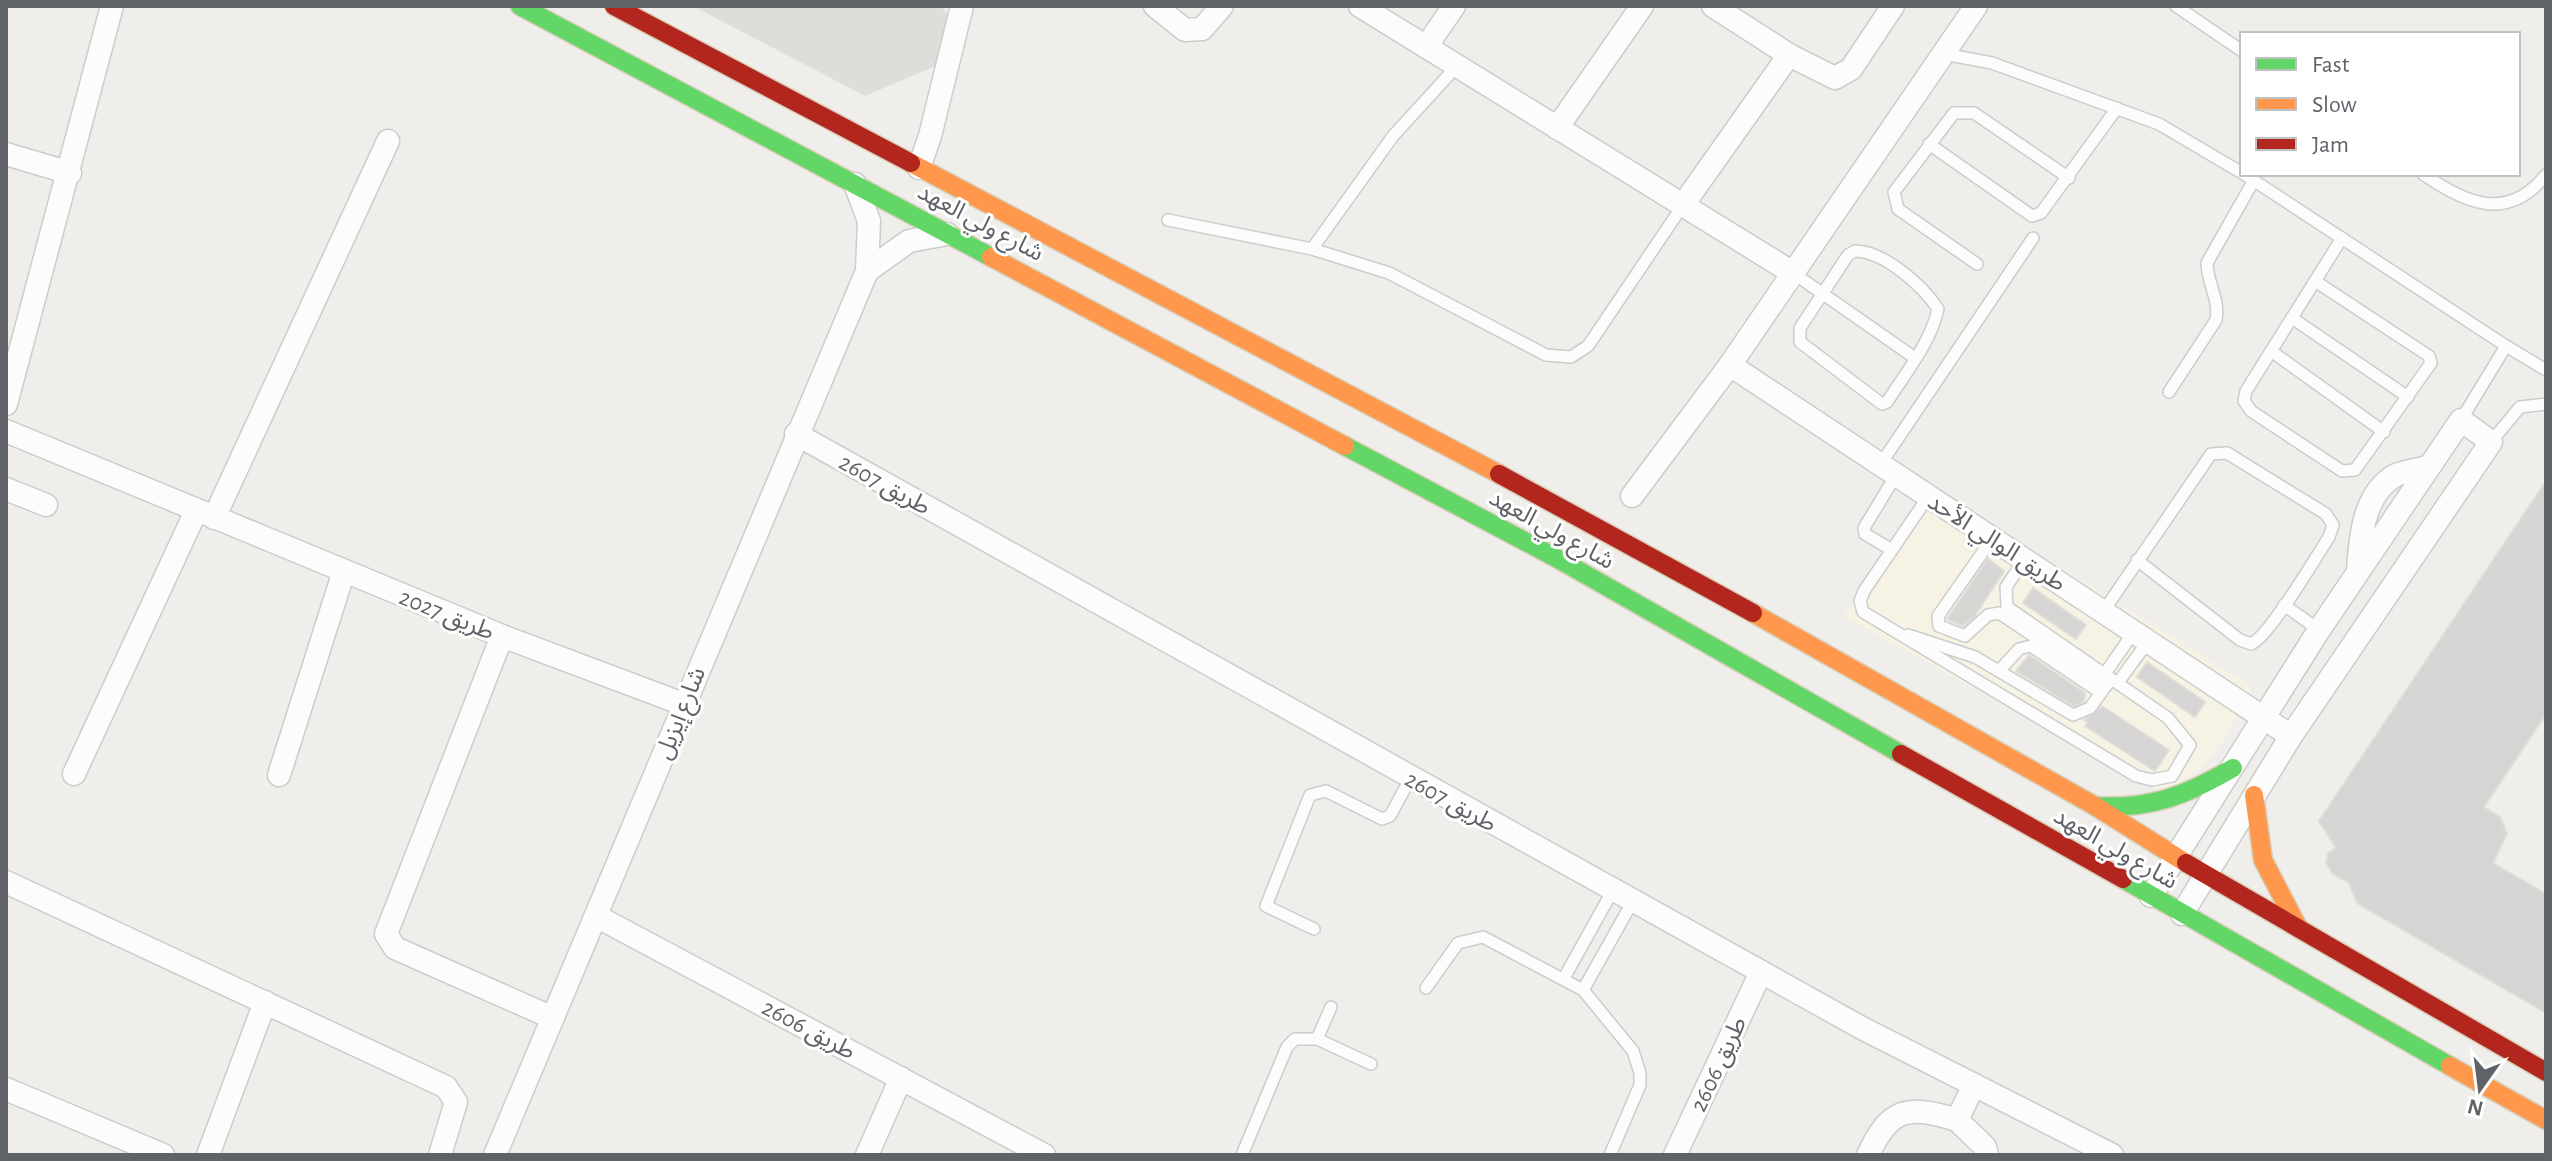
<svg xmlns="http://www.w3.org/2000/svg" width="2552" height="1161" viewBox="0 0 2552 1161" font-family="'Alegreya Sans','Noto Sans Arabic',sans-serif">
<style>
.commercial{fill:#f7f3e4}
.industrial{fill:#dfddda}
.building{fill:#d6d5d3;stroke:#deddd9;stroke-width:2}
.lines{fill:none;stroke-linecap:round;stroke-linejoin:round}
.lane-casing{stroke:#cbcccc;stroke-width:14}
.street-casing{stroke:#cbcccc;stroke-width:25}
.fast-casing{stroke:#d7ceb8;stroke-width:21}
.slow-casing{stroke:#d7ceb8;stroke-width:21}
.jam-casing{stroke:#d7ceb8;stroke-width:21}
.lane{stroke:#fdfcfc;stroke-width:11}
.street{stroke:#fdfcfc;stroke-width:22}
.fast{stroke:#63d668;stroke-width:18}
.slow{stroke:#ff974d;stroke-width:18}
.jam{stroke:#b3261e;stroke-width:18}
.labels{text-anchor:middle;stroke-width:6;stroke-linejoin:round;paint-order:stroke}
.street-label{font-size:24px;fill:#5f6368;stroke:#fff}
</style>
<rect width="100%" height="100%" fill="#efeeea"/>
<!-- commercial -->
<polygon class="commercial" points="1932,487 2252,687 2221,744 2200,770 2163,793 1844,616"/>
<!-- industrial -->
<polygon class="industrial" points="693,6 942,6 948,17 938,65 865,96"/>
<!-- building -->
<g class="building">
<polygon points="2546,481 2546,714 2484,807 2500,817 2507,833 2493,863 2546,894 2546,1013 2357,903 2349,883 2333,874 2326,863 2328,853 2336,848 2319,821"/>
<polygon points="1988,559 2004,571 1974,617 1963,626 1950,621 1947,619"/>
<polygon points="2033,588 2086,625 2076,639 2023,603"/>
<polygon points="2029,655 2085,693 2084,701 2074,706 2016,671"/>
<polygon points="2147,662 2205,702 2195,717 2137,677"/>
<polygon points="2102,706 2169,750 2155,771 2085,726 2088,722 2084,720"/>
</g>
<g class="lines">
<defs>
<g id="lane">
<polyline points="2176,6 2242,51"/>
<polyline points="1944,54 1992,63 2159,124 2242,173"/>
<polyline points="1929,144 2032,216 2041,213 2117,108"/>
<polyline points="2244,174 2506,346"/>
<path d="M2423,174c42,29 84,49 123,1"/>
<polyline points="1168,220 1312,249 1389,273 1546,355 1571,357 1588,346 1683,205"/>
<polyline points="1312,249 1393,136 1457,66"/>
<path d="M1855,251c29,0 68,35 83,58 -7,33 -33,65 -51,93l-5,2 -82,-62v-14l48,-73z"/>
<polyline points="1977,264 1898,209 1894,192 1954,113 1974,113 2069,178"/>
<polyline points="1793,273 1915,358"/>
<polyline points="2315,281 2429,356 2431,363 2355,470 2342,471 2251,411 2244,401 2246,391 2342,238"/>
<polyline points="2292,318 2408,397"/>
<polyline points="2271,351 2384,432"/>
<path d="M2169,392l47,-72c4,-21 -9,-37 -9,-57l47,-83"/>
<polyline points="2461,420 2506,346 2546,370"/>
<polyline points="2491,442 2520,407 2546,404"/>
<polyline points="1880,465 2033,238"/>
<polyline points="1928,497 1864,591 1860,601 1863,612 2136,776 2152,780 2172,776 2190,745 2168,718 2007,607 2006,587 2024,560"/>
<polyline points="1992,539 1938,616 1939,626 1965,636 1988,615 1999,613 2107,685"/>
<polyline points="1892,550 1865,534 1864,528 1896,475"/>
<polyline points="2284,605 2319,630"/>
<path d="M2103,612l108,-158 16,-1 99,61 7,11 -4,12c-13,20 -60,100 -78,107l-11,-4 -103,-80"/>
<polyline points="1908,635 1975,657 2073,715 2090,708 2110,680"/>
<polyline points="1999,671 2019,649 2031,646 2101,693"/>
<polyline points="2106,672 2133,633"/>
<polyline points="2119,681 2147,643"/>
<polyline points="1314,929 1266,906 1310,795 1326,791 1382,819 1390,816 1410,779"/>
<polyline points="1564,978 1613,890"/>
<polyline points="1426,988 1458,943 1483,937 1583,990 1633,1051 1640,1073 1640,1085 1610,1155"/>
<polyline points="1583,990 1633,901"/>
<polyline points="1317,1039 1331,1007"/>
<polyline points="1242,1155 1287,1047 1295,1039 1317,1039 1371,1064"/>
</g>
<g id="street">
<polyline points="1155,6 1185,30 1202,29 1222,6"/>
<polyline points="1360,6 1793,273"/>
<polyline points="1426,47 1454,6"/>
<polyline points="1789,55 1835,78 1851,69 1893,6"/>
<polyline points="1557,128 1642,6"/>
<polyline points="6,154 70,173"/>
<polyline points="919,168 930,136 962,6"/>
<polyline points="1683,205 1789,55 1713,6"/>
<polyline points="867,271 909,241 947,234"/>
<polyline points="1730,365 2291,736"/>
<polyline points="6,404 112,6"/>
<polyline points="6,431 502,636 683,704"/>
<polyline points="796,434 1860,1027 2112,1155"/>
<polyline points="6,489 46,505"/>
<polyline points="1632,496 1730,365 1976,6"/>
<polyline points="214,518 388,141"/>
<path d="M2358,571c2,-32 5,-78 38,-96 9,-4 21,-5 31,-8"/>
<polyline points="502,636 386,934 395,948 553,1018"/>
<polyline points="74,774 196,511"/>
<polyline points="279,775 344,571"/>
<polyline points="6,882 446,1087 456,1102 440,1155"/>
<polyline points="2151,896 2319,630 2461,420 2491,442 2291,736 2182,914"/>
<polyline points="598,917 1044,1155"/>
<polyline points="6,1089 163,1155"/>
<polyline points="1957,1120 1985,1147 1987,1155"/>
<polyline points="208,1155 265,1002"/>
<polyline points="495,1155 867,271 869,221 855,184"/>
<polyline points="867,1155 901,1078"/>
<polyline points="1675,1155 1761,972"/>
<path d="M1868,1155c22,-48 40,-50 89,-35l17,-35"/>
</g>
<g id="fast">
<polyline points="520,6 991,257"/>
<polyline points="1345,446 1560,560 1901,754"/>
<path d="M2095,806c54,4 92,-11 138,-38"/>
<polyline points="2123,879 2450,1066"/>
</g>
<g id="slow">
<polyline points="911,163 1499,474"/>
<polyline points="991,257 1345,446"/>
<polyline points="1753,613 2095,806 2186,863"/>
<polyline points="2254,795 2263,860 2299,929"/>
<polyline points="2450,1066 2546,1120"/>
</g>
<g id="jam">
<polyline points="614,6 911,163"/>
<polyline points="1499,474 1753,613"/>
<polyline points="1901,754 2123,879"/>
<polyline points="2186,863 2546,1072"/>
</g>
</defs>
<!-- lane casing -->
<use href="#lane" class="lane-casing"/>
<!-- street casing -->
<use href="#street" class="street-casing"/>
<!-- fast casing -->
<use href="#fast" class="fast-casing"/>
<!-- slow casing -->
<use href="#slow" class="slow-casing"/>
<!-- jam casing -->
<use href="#jam" class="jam-casing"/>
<!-- lane -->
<use href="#lane" class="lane"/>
<!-- street -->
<use href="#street" class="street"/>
<!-- fast -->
<use href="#fast" class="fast"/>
<!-- slow -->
<use href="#slow" class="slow"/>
<!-- jam -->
<use href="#jam" class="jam"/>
</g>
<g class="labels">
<!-- street labels -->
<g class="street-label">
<text transform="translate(981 222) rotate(28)" y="8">شارع ولي العهد</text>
<text transform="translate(885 484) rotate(29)" y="8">طريق 2607</text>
<text transform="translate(1552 529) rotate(29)" y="8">شارع ولي العهد</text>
<text transform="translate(1997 542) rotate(33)" y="8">طريق الوالي الأحد</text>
<text transform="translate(447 614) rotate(22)" y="8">طريق 2027</text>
<text transform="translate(680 713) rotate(-68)" y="8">شارع إيزيل</text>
<text transform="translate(1451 801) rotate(29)" y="8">طريق 2607</text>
<text transform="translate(2116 848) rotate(30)" y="8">شارع ولي العهد</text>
<text transform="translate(809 1029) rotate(28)" y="8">طريق 2606</text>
<text transform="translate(1718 1064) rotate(-65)" y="8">طريق 2606</text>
</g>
</g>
<!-- border -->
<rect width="2552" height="1161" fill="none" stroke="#5f6368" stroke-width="16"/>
<!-- legend -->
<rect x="2240" y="32" width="280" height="144" fill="#ffffff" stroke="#bfc1c3" stroke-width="2"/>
<rect x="2256" y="58" width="40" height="12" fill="#63d668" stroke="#bfc1c3" stroke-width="2"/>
<text x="2312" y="72" font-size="24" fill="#5f6368">Fast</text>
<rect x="2256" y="98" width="40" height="12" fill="#ff974d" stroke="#bfc1c3" stroke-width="2"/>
<text x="2312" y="112" font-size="24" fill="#5f6368">Slow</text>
<rect x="2256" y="138" width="40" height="12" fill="#b3261e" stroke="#bfc1c3" stroke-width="2"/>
<text x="2312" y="152" font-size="24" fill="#5f6368">Jam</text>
<!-- north arrow -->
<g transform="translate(2480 1089) rotate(194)" stroke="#ffffff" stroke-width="6" paint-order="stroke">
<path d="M0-6L14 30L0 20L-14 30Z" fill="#5f6368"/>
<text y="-12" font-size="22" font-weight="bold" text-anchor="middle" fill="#5f6368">N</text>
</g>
</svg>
